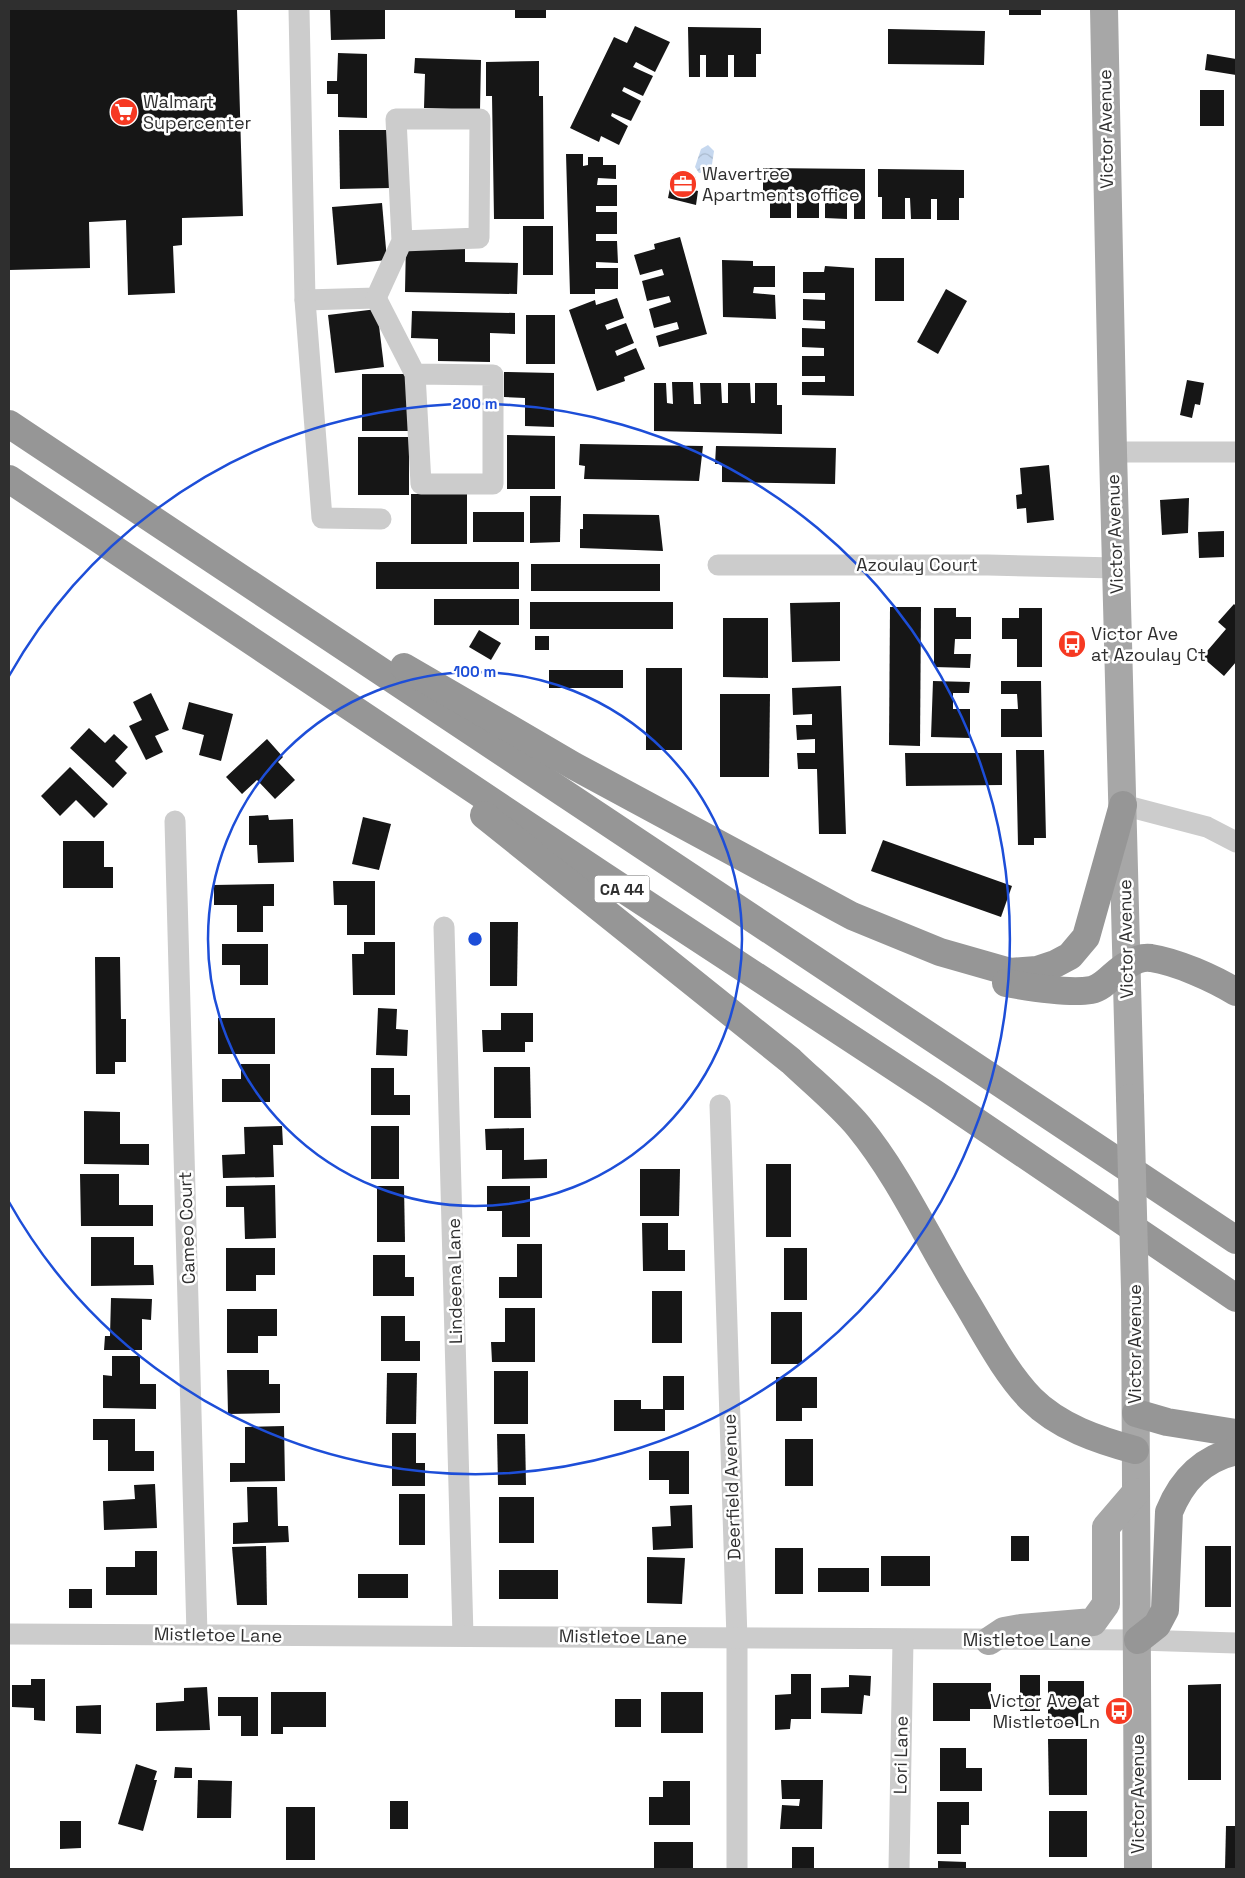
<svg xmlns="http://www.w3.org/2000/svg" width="1245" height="1878" viewBox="0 0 1245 1878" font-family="'Space Grotesk',sans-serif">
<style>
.water{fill:url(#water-waves)}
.building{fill:#161616}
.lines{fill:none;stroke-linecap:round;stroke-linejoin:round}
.minor{stroke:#ccc;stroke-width:21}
.major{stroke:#a7a7a7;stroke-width:28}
.highway{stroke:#969696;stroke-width:28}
.major-bridge{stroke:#a7a7a7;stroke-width:28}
.ring{fill:none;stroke:#1d4ed8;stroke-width:2.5}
.labels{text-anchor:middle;stroke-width:5;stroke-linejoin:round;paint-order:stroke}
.shield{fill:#fff;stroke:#6d6d6d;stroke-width:1}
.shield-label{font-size:16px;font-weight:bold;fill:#2f2f2f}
.poi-label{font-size:18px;fill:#2f2f2f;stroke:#fff;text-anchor:start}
.street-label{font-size:18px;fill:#2f2f2f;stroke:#fff}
.centre{fill:#1d4ed8;stroke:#fff;stroke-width:2.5}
.ring-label{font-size:15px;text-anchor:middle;font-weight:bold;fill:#1d4ed8;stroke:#fff;stroke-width:5;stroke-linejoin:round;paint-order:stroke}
</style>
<defs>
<pattern id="water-waves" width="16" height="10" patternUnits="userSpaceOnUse" patternTransform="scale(1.25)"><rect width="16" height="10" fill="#c6d8ef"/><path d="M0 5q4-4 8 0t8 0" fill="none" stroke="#aabacd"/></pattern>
</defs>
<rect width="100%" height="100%" fill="#fff"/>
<!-- water -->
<polygon class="water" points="708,145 714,151 711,171 699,173 695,167 701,149"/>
<!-- building -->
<g class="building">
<polygon points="9,9 237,9 243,216 182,218 182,245 173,246 175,293 128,295 126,220 89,222 90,268 9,270"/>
<polygon points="330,9 385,9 385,39 331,40"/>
<rect x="515" y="9" width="31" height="9"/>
<rect x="1009" y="9" width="32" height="6"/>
<polygon points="635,26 670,42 655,72 636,62 633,67 653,76 643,96 624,87 622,91 641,101 631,121 612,113 611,116 628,126 619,145 601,136 599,142 570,128 614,37 627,43"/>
<polygon points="688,27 761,28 761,54 756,54 756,77 734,77 734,55 728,55 728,77 706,77 706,55 700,55 700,77 689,77"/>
<polygon points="888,29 985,31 984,65 888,64"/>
<polygon points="338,53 367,54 367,118 338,117 338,94 327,94 327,81 337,81"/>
<polygon points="1207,54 1236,59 1236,75 1205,70"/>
<polygon points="415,58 481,60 480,110 424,108 425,74 414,73"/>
<polygon points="539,61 539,96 543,96 544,219 494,219 492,96 486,96 486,62"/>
<rect x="1200" y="90" width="24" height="36"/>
<polygon points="339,130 389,130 390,188 340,189"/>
<polygon points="566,154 583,154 583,166 588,165 588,157 603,157 603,165 616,165 616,179 598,178 597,185 617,185 617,206 596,206 596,212 617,212 617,234 596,234 596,241 617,241 618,263 596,262 596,268 618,268 618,289 595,289 595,294 570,294"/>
<polygon points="763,168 865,169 865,219 854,219 854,197 847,197 847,219 825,218 825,196 819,196 819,218 797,218 797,196 791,196 791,218 770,218 770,194 763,195"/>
<polygon points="878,169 964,170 964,198 959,198 959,220 937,220 937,199 931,199 931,219 911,219 910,198 905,198 905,219 882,219 882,197 878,197"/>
<polygon points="673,173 696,177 694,190 698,191 696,205 668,198"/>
<polygon points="382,203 387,260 337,265 332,207"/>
<rect x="523" y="226" width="30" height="49"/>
<polygon points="680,237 707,334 659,347 656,336 679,329 677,322 654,328 649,309 671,302 669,296 647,301 642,281 664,275 662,269 640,275 634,255 655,249 654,244"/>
<polygon points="406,242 465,243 465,262 518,263 517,294 405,292"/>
<rect x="875" y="258" width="29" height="43"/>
<polygon points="722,260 753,261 753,266 775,266 775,287 754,287 753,293 775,295 776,319 723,317"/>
<polygon points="825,266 854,268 854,396 802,395 802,382 825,382 825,376 802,376 802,356 824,356 824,348 802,347 802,328 825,329 825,321 803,320 803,299 825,300 825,293 803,293 803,272 824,272"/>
<polygon points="946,289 967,301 938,354 917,342"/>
<polygon points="617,298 624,318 605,325 607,330 626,323 634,343 615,351 617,356 636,348 645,369 624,377 625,381 597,391 569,310 595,300 596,305"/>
<polygon points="377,309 384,367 335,373 328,315"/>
<polygon points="412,311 515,313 515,334 490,333 490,362 438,361 438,339 411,338"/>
<rect x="526" y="315" width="29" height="49"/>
<polygon points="504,372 554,373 554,427 525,426 525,398 504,397"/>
<rect x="362" y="374" width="49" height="57"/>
<polygon points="1187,380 1204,383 1200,405 1195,404 1192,418 1180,415"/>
<polygon points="672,382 693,382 694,404 701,404 700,383 721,383 722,403 728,403 728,383 750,383 751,403 755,403 755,383 777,383 777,405 782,405 782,434 654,431 654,383 666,383 667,403 673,404"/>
<polygon points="507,435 555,436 555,489 507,489"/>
<rect x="358" y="437" width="51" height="58"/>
<polygon points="580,444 703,446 699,481 584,479 585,466 579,465"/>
<polygon points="716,446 836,448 835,484 722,482 722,464 715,464"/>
<polygon points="1049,465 1054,520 1027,523 1026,508 1017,509 1016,495 1022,494 1020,468"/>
<rect x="411" y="494" width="56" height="50"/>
<polygon points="530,496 561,496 560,542 530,543"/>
<polygon points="1189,498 1188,533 1162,535 1160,500"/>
<rect x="473" y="512" width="51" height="30"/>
<polygon points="583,514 659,515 663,551 580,548 580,529 583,529"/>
<polygon points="1224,531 1224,557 1199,558 1198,532"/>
<rect x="376" y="562" width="143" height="27"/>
<rect x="531" y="564" width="129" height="27"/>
<rect x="434" y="599" width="85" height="26"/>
<rect x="530" y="602" width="143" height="27"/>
<polygon points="840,602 840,661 792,662 790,603"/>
<polygon points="1234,604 1236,606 1236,662 1224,676 1202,657 1226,629 1218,622"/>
<polygon points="890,607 921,607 920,746 889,745"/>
<polygon points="934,608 956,608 956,617 971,617 971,639 955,639 954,654 971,654 970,668 934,667"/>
<polygon points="1019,608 1042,608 1042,667 1017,667 1017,639 1002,639 1002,618 1019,618"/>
<polygon points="723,618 768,618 768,678 723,677"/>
<polygon points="479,630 501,643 491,660 469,647"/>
<rect x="535" y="636" width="14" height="14"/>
<rect x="646" y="668" width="36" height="82"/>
<rect x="549" y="670" width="74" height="18"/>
<polygon points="933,681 970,682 969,693 953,693 953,709 970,709 970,738 931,737"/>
<polygon points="1001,681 1041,681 1042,737 1001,737 1001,709 1018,709 1017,694 1001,694"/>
<polygon points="841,686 846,834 819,834 817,769 798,769 797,753 815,753 815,739 797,740 796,725 812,725 812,714 793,715 792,688"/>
<polygon points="151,693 169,730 155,736 163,752 146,760 129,726 142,720 133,702"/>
<polygon points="720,694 770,694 769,777 720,777"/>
<polygon points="189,702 233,714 221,761 199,755 204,735 182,729"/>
<polygon points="89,728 105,743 114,734 128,747 115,761 127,773 113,788 70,748"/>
<polygon points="267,739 283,757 278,762 295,780 275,799 257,780 242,794 226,777"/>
<polygon points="1016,750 1044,750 1046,838 1034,838 1034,845 1018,845"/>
<polygon points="905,753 1002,753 1002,785 906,786"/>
<polygon points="70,767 108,804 94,818 76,800 60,816 41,796"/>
<polygon points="268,815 269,820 293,819 294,862 258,863 257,845 249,845 249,816"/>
<polygon points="363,817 391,824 379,870 352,864"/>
<polygon points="883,840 1012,886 1001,917 871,871"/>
<polygon points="63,841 104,841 104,867 113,867 113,888 63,888"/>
<polygon points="333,881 375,881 375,935 347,935 347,905 334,905"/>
<polygon points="274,884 274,906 263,906 263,932 237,932 237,905 214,905 214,885"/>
<polygon points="490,922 518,922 517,986 490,986"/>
<polygon points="364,942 395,942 395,995 353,995 352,954 364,954"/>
<polygon points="222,944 268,944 268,985 240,985 240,965 222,965"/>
<polygon points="95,957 120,957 121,1019 126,1019 126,1062 115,1062 115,1074 96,1074"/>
<polygon points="378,1008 397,1009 396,1029 408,1030 407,1056 376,1055"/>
<polygon points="501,1013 533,1013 533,1042 525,1042 525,1052 483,1052 482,1030 501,1030"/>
<rect x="218" y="1018" width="57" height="36"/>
<polygon points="241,1064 270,1064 270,1102 222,1102 222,1079 241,1079"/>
<polygon points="494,1067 530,1067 531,1118 494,1118"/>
<polygon points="371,1068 394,1068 394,1095 410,1095 410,1115 371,1115"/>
<polygon points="84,1111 120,1112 120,1144 149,1144 149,1165 84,1164"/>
<polygon points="282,1126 283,1145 273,1145 274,1177 223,1178 222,1155 245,1154 244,1127"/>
<rect x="371" y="1126" width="28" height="53"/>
<polygon points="524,1128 524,1160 547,1159 547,1178 502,1179 502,1150 486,1150 485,1129"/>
<rect x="766" y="1164" width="25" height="73"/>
<polygon points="640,1169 680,1169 679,1216 640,1216"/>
<polygon points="80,1174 119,1174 119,1205 153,1205 153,1226 81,1226"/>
<polygon points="275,1185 276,1238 245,1239 244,1207 226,1207 226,1186"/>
<polygon points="377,1186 404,1186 405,1242 377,1242"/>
<polygon points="487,1186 530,1186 530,1237 502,1237 502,1211 487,1211"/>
<polygon points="642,1223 668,1223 668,1250 685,1250 685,1271 643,1271"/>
<polygon points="91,1237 134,1237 134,1265 153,1265 154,1285 91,1286"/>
<polygon points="517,1244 542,1244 542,1298 499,1298 499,1277 517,1277"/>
<polygon points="226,1248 275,1248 275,1275 256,1275 256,1291 226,1291"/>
<rect x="784" y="1248" width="23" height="52"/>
<polygon points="373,1255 405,1255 405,1277 414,1277 414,1296 373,1296"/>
<rect x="652" y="1291" width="30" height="52"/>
<polygon points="111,1298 152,1299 151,1320 142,1319 142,1350 104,1350 105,1336 110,1336"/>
<polygon points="505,1308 535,1308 535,1362 492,1362 491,1342 505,1342"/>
<polygon points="227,1309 277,1309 277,1336 258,1336 258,1353 227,1353"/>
<rect x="771" y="1312" width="31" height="52"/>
<polygon points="381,1316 405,1316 405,1341 420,1341 420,1361 381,1361"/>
<polygon points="112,1356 140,1356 140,1384 156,1384 156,1409 103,1408 103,1375 112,1376"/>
<polygon points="227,1370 269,1370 269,1384 280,1384 280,1413 228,1414"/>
<rect x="494" y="1371" width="34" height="53"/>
<polygon points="387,1373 417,1373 416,1424 386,1424"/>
<polygon points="663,1376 684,1376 684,1410 665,1410 665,1431 614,1431 614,1400 641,1400 641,1409 663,1409"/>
<polygon points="776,1377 817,1377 817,1408 802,1408 802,1421 776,1421"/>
<polygon points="93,1419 135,1419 135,1451 154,1451 154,1471 108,1471 108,1440 93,1440"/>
<polygon points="284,1426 285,1481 230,1482 230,1463 245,1463 245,1427"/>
<polygon points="392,1433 416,1433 416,1463 425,1463 425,1486 392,1486"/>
<polygon points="497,1434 525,1434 526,1485 498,1485"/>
<rect x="785" y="1439" width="28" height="47"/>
<polygon points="649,1451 689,1451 689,1494 669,1494 669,1480 649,1480"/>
<polygon points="155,1484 157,1528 104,1530 103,1501 135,1499 134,1485"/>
<polygon points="247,1487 277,1487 278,1526 288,1526 289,1542 233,1544 233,1523 248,1522"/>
<rect x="399" y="1494" width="26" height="51"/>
<rect x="499" y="1497" width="35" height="46"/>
<polygon points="692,1505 693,1548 653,1550 652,1527 671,1526 670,1506"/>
<rect x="1011" y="1536" width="18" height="25"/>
<polygon points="266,1546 267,1605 237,1605 232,1547"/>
<rect x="1205" y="1546" width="26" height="61"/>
<rect x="775" y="1548" width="28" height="46"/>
<polygon points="135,1551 157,1551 157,1595 106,1595 106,1567 135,1567"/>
<rect x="881" y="1556" width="49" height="30"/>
<polygon points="647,1557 685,1558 682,1604 647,1603"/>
<rect x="818" y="1568" width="51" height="24"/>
<rect x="499" y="1570" width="59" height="29"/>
<rect x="358" y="1574" width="50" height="24"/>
<rect x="69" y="1589" width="23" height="19"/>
<polygon points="791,1674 811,1674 811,1719 791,1719 790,1729 775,1730 775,1695 791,1694"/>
<polygon points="849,1675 871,1676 870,1696 864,1695 862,1714 821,1713 821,1688 849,1687"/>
<rect x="1020" y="1675" width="20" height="36"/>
<polygon points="31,1679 45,1679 45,1721 34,1720 34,1708 12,1707 12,1685 31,1685"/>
<rect x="1048" y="1681" width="36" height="45"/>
<polygon points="933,1683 991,1683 991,1709 970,1709 970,1721 933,1721"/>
<polygon points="1221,1684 1221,1780 1188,1780 1188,1685"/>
<polygon points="207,1687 210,1730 156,1731 156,1703 184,1701 184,1688"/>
<polygon points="271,1692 326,1692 326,1727 283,1727 283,1734 271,1734"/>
<rect x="661" y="1692" width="42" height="41"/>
<polygon points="218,1697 258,1697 258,1736 241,1736 241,1716 218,1716"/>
<rect x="615" y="1699" width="26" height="28"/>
<polygon points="101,1705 101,1734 76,1733 76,1706"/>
<polygon points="1048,1739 1087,1739 1087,1795 1049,1795"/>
<polygon points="940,1748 966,1748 966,1768 982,1768 982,1791 940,1791"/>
<polygon points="136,1764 157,1771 154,1780 157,1780 143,1831 118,1824"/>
<polygon points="175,1767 192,1768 192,1778 174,1778"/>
<polygon points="198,1780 232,1781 231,1818 197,1818"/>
<polygon points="781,1780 823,1780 822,1829 780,1829 782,1805 799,1806 800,1799 782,1799"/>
<polygon points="663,1781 690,1781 690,1825 649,1825 649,1797 663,1797"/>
<rect x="390" y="1801" width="18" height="28"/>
<polygon points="937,1802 969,1802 969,1825 961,1825 961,1854 937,1854"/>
<rect x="286" y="1807" width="29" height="53"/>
<rect x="1049" y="1811" width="38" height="46"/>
<polygon points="60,1821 81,1821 81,1848 60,1849"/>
<polygon points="1226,1826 1236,1826 1236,1869 1225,1869"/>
<rect x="654" y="1842" width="39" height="27"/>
<rect x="792" y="1847" width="22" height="22"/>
<polygon points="938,1861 966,1862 966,1869 938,1869"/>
</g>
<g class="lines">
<!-- minor -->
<g class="minor">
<polyline points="299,9 305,300 376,298 402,241 396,119 480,119 479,238 402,241"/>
<polyline points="376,298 415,374 493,375 493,484 421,484 415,374"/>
<polyline points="305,300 322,518 381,519"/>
<polyline points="1113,452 1236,452"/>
<polyline points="718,565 988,565 1116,568"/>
<polyline points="1123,805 1207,827 1236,842"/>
<polyline points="175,821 197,1634"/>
<polyline points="444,927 463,1636"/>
<polyline points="720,1105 737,1639 737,1869"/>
<polyline points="9,1634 1138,1640 1236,1643"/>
<polyline points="899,1869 903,1640"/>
</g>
<!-- major -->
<g class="major">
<polyline points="1104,9 1113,452 1130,1098"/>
<polyline points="1135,1290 1138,1869"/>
<polyline points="989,1641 1004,1631 1021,1628 1093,1622 1106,1604 1106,1527 1136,1492"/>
</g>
<!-- highway -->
<g class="highway">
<polyline points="9,424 1236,1240"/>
<polyline points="9,479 602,875 934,1093 1236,1298"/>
<polyline points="404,667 574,766 852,916 940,952 1010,972 1037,970 1055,964 1070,956 1086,937 1123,805"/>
<path d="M484,815l307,246c23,22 48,42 68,66 41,50 69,113 103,168 21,34 41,75 69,104 28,28 67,41 104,51"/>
<path d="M1006,983c22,4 63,11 85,7 15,-3 24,-20 38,-26 6,-4 14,-7 22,-6 26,4 62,20 85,34"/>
<polyline points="1136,1413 1167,1422 1236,1433"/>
<path d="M1138,1640l19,-15 8,-15 4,-98c13,-32 33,-53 67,-61"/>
</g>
<!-- major-bridge -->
<polyline class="major-bridge" points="1130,1098 1135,1290"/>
</g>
<!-- distance rings -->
<g class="ring">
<circle cx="475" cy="939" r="267"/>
<path d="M9 676A535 535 0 1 1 9 1202"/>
</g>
<!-- icons -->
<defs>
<symbol id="supermarket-disc" viewBox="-11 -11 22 22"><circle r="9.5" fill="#f63922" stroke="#fff"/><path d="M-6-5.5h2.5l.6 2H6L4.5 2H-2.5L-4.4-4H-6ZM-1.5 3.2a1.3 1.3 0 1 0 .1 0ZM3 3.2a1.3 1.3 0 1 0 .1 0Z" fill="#fff"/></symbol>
<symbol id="office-disc" viewBox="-11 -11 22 22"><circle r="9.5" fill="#f63922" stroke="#fff"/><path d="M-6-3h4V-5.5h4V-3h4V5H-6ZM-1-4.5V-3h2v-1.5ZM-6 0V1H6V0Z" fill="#fff"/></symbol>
<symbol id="bus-disc" viewBox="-11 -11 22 22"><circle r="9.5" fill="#f63922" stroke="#fff"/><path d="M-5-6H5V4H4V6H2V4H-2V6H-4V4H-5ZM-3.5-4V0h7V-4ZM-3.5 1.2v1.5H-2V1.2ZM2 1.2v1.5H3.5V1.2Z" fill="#fff"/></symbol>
</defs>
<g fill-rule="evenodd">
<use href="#supermarket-disc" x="108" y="96" width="32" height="32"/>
<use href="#office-disc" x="667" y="168" width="32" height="32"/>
<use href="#bus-disc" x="1056" y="628" width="32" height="32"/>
<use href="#bus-disc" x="1103" y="1695" width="32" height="32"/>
</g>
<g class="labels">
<!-- shield labels -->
<rect class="shield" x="594.5" y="875.5" width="55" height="27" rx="4"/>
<g class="shield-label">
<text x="622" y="895">CA 44</text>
</g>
<!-- poi labels -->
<g class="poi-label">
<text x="143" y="108">Walmart<tspan x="143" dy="21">Supercenter</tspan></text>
<text x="702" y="180">Wavertree<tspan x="702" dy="21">Apartments office</tspan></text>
<text x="1091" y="640">Victor Ave<tspan x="1091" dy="21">at Azoulay Ct</tspan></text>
<text x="1100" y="1707" text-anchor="end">Victor Ave at<tspan x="1100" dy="21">Mistletoe Ln</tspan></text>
</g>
<!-- street labels -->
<g class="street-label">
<text transform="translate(1106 129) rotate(-91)" y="6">Victor Avenue</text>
<text transform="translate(1115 534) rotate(-92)" y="6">Victor Avenue</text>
<text x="917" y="571">Azoulay Court</text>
<text transform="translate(1126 939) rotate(-91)" y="6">Victor Avenue</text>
<text transform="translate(187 1228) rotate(-92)" y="6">Cameo Court</text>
<text transform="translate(455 1281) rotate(-91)" y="6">Lindeena Lane</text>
<text transform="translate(1135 1344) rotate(-90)" y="6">Victor Avenue</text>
<text transform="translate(732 1487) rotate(-92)" y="6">Deerfield Avenue</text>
<text transform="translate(218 1635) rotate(1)" y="6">Mistletoe Lane</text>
<text transform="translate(623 1637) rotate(1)" y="6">Mistletoe Lane</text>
<text x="1027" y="1646">Mistletoe Lane</text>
<text transform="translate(901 1755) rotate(-89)" y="6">Lori Lane</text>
<text transform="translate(1138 1794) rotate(-90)" y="6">Victor Avenue</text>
</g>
</g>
<circle cx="475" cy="939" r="8" class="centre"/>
<g class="ring-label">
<text x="475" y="409">200 m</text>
<text x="475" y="677">100 m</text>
</g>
<!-- border -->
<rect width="1245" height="1878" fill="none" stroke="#2f2f2f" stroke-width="20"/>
</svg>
